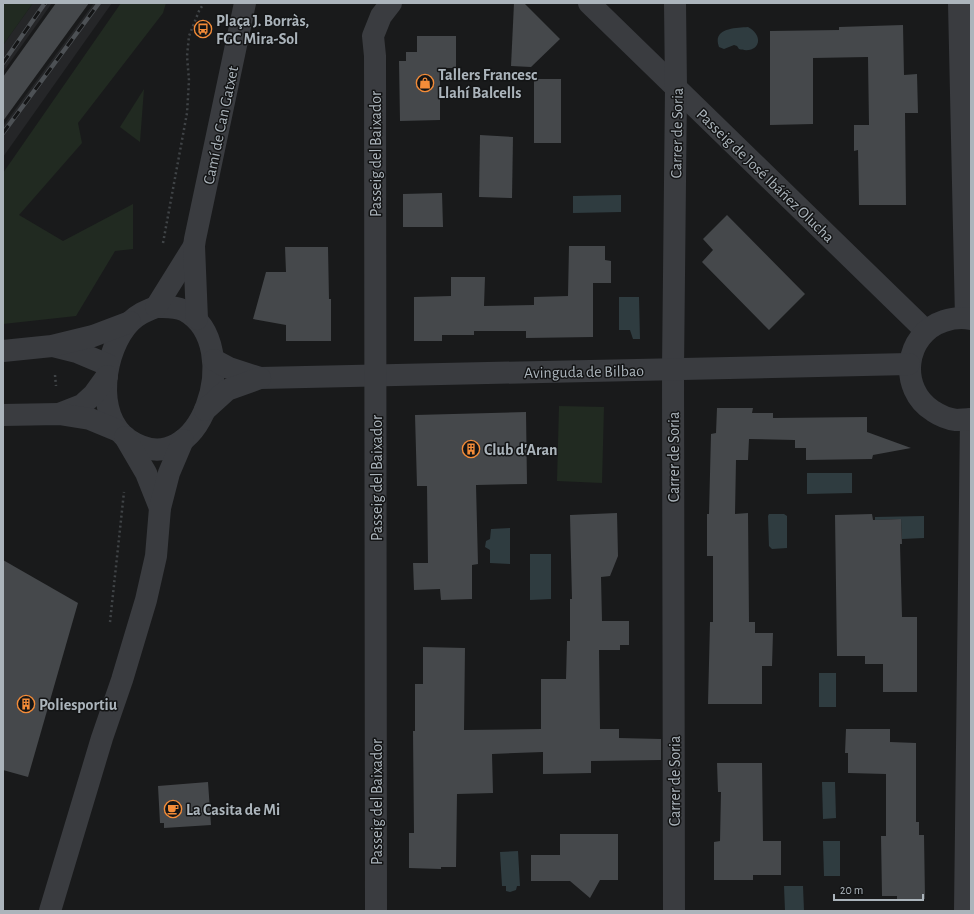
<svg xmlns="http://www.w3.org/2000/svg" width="974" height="914" viewBox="0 0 974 914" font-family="'Alegreya Sans',sans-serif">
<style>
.built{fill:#252628}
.green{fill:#212a21}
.water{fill:#2f3c40}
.building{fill:#45484b}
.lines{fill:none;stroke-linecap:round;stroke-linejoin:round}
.path{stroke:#404447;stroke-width:2.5;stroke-dasharray:2 3;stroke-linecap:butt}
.minor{stroke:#3a3c40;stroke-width:22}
.tertiary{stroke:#3a3c40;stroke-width:22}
.rail-casing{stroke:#4d5155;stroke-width:4.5}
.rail{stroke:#141516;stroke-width:3;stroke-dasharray:9;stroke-linecap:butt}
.labels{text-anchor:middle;stroke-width:3;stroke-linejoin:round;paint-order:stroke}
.poi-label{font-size:16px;font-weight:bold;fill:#abb4bb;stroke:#141516;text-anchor:start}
.street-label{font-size:16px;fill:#abb4bb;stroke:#141516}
</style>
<rect width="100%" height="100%" fill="#191a1b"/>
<!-- built -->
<g class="built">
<polygon points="33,3 52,3 3,72 3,45"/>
<polygon points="94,3 112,3 3,157 3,126"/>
</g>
<!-- green -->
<g class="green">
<polygon points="3,3 33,3 3,45"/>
<polygon points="121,3 166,3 163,13 78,123 82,143 19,215 63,241 133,204 133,249 115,251 76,316 3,324 3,173"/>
<polygon points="144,89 140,142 120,127"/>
<polygon points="559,406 604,407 602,483 557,481"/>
</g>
<!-- water -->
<g class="water">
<path d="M748,27c18,10 10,28 -9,22l-2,-3 -3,-1 -10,4 -5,-2c-7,-19 16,-19 29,-20z"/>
<polygon points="621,195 621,212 573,213 573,196"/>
<polygon points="619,297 639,297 640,339 633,339 630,330 619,330"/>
<polygon points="807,473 852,473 852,493 807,494"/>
<polygon points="769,514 784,514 787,516 787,548 772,549 769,546 768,516"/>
<polygon points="924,516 924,538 902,539 901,519 875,520 875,517"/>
<polygon points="510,528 510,564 490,563 490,550 485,547 486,541 490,539 491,529"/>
<polygon points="530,554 551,554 551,599 530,600"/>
<rect x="819" y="673" width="17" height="34"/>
<polygon points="822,782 835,782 836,818 823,819"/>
<polygon points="823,841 840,841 840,876 824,876"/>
<polygon points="518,851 520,886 517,886 516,890 510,892 506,891 506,886 502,886 500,852"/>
<polygon points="784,886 803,886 804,911 785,911"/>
</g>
<!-- building -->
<g class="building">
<polygon points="56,3 89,3 3,121 3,77"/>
<polygon points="514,3 524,3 560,39 531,67 511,66"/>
<polygon points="903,25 904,75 917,74 918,113 905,113 906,205 859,205 858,150 854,151 854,125 869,125 868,57 813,58 813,124 770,125 770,31 839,30 839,27"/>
<polygon points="417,36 456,36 456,68 440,68 440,120 400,121 399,61 406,61 406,52 417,52"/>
<rect x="534" y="79" width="27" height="64"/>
<polygon points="480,135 513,137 512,198 479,197"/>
<polygon points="442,193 443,227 403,227 403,194"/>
<polygon points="727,215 805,294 769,330 702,262 713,250 703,239"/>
<polygon points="569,246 605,246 605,260 611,261 611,283 593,283 593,337 526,338 526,331 474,331 474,335 442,335 442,341 414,341 414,297 451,296 451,277 485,277 484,306 534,305 534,297 568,296"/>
<polygon points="285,247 328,247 329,299 331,299 331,341 286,341 286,325 253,319 266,272 286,272"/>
<polygon points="717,408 753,408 752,413 773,413 773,418 867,417 867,432 911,448 873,455 872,459 806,460 806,448 795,448 795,440 749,439 748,460 736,460 735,514 748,513 749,622 755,622 755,633 773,633 772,666 762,666 762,704 708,704 710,622 713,622 713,556 707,556 707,514 709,514 711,434 716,433"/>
<polygon points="526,412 527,484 476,485 478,564 472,565 472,599 441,600 440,589 414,590 413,563 428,563 427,486 417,486 415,415"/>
<polygon points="617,513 618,556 610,576 601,577 602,621 629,621 629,645 620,645 620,650 599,650 600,729 619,729 619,738 661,739 661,760 591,761 591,773 543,774 543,752 492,754 493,793 457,794 456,867 441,867 441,869 409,868 409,833 414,833 413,731 415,731 415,684 423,684 423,647 465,648 464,730 541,729 541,679 566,679 567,641 570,641 570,599 572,599 570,515"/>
<polygon points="872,514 873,520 901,519 902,544 900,544 902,617 917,617 917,692 883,692 883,664 865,664 865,656 837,656 835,515"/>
<polygon points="3,560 78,603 28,777 3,770"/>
<polygon points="846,729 890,729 890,742 916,743 916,822 919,822 919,835 924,835 925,899 897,900 897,896 882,896 881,836 886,836 886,774 848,773 848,753 845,753"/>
<polygon points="717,763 762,763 763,841 781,841 781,875 753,875 753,880 714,880 714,842 720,841 721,792 718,792"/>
<polygon points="208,782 211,825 164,828 164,823 160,823 158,786"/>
<polygon points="560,834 618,834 618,880 600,880 590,898 570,881 531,881 531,855 560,855"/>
</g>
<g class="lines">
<!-- path -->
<g class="path">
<polyline points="163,243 187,113 189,80 187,56 189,36 199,11 204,3"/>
<polyline points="55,375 56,386"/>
<polyline points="110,622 124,492"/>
</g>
<!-- minor -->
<g class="minor">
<polyline points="589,3 926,331"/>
<polyline points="959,3 966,318"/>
<polyline points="674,911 673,369 676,88 675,3"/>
<polyline points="965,911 971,419"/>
</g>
<!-- tertiary -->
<g class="tertiary">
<path d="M156,307c10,0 20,-1 29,4 61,34 15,176 -56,129 -36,-24 -25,-91 1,-118 8,-8 16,-11 26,-15z"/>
<polyline points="156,307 194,246"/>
<polyline points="197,319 194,246 195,239 245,3"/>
<path d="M971,319c-9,-2 -18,-1 -27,2 -40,13 -46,68 -11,90 6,4 15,8 23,9 5,0 10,-1 15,-1"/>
<polyline points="53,346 77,352 108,365"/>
<polyline points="3,351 52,346 93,336 130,322"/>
<polyline points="214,360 229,368 260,378 909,364"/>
<polyline points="205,410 227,390 260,378"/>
<polyline points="59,414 82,405 94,394 107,376"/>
<polyline points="3,415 59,414 90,419 119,431"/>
<polyline points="125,437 146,473 160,508"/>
<polyline points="50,911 102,738 122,680 146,600 156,556 160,508 169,473 183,440"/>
<polyline points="376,911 375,56 373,36 381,16 391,3"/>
</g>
<defs>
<g id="rail">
<polyline points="3,63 45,3"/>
<polyline points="3,133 99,3"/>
</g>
</defs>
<!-- rail casing -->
<use href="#rail" class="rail-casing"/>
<!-- rail -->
<use href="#rail" class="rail"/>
</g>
<!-- icons -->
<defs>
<symbol id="bus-ring" viewBox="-11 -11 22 22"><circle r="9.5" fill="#141516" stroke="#f48c38" stroke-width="1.5"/><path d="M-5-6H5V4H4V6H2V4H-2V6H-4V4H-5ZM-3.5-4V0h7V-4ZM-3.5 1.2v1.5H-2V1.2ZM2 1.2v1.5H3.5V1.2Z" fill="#f48c38"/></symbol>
<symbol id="shop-ring" viewBox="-11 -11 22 22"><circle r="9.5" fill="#141516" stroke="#f48c38" stroke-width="1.5"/><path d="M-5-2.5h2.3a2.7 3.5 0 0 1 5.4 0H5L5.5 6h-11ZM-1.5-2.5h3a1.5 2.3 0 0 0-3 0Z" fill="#f48c38"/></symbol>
<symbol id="building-ring" viewBox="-11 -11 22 22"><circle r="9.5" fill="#141516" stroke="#f48c38" stroke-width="1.5"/><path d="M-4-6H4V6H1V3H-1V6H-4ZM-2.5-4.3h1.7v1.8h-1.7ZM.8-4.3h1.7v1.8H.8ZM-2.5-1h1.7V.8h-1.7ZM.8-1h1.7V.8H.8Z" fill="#f48c38"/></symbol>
<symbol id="cafe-ring" viewBox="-11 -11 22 22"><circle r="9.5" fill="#141516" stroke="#f48c38" stroke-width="1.5"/><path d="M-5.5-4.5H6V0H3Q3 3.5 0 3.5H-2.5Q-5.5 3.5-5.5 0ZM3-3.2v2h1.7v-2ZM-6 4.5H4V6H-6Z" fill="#f48c38"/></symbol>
</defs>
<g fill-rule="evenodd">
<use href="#bus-ring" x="193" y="19" width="20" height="20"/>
<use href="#shop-ring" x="415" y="73" width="20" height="20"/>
<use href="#building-ring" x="461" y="439" width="20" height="20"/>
<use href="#building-ring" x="16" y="694" width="20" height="20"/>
<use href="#cafe-ring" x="163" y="799" width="20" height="20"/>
</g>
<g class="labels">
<!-- poi labels -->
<g class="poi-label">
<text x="216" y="26">Plaça J. Borràs,<tspan x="216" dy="18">FGC Mira-Sol</tspan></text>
<text x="438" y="80">Tallers Francesc<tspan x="438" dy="18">Llahí Balcells</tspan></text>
<text x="484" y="455">Club d'Aran</text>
<text x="39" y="710">Poliesportiu</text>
<text x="186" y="815">La Casita de Mi</text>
</g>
<!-- street labels -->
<g class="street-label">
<text transform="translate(220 125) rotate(-78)" y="6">Camí de Can Gatxet</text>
<text transform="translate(676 133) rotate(-89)" y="6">Carrer de Soria</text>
<text transform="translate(375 154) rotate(-90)" y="6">Passeig del Baixador</text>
<text transform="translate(766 175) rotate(44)" y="6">Passeig de José Ibáñez Olucha</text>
<text transform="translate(584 371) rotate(-1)" y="6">Avinguda de Bilbao</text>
<text transform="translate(673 457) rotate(-90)" y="6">Carrer de Soria</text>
<text transform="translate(376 478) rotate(-90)" y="6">Passeig del Baixador</text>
<text transform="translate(674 781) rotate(-90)" y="6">Carrer de Soria</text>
<text transform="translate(376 802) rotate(-90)" y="6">Passeig del Baixador</text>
</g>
</g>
<!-- border -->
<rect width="974" height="914" fill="none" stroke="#abb4bb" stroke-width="8"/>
<!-- scale -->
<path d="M834 894v6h89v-6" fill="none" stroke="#abb4bb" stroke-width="2"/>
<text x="840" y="894" font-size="12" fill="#abb4bb" stroke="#141516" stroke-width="3" paint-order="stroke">20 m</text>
</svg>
